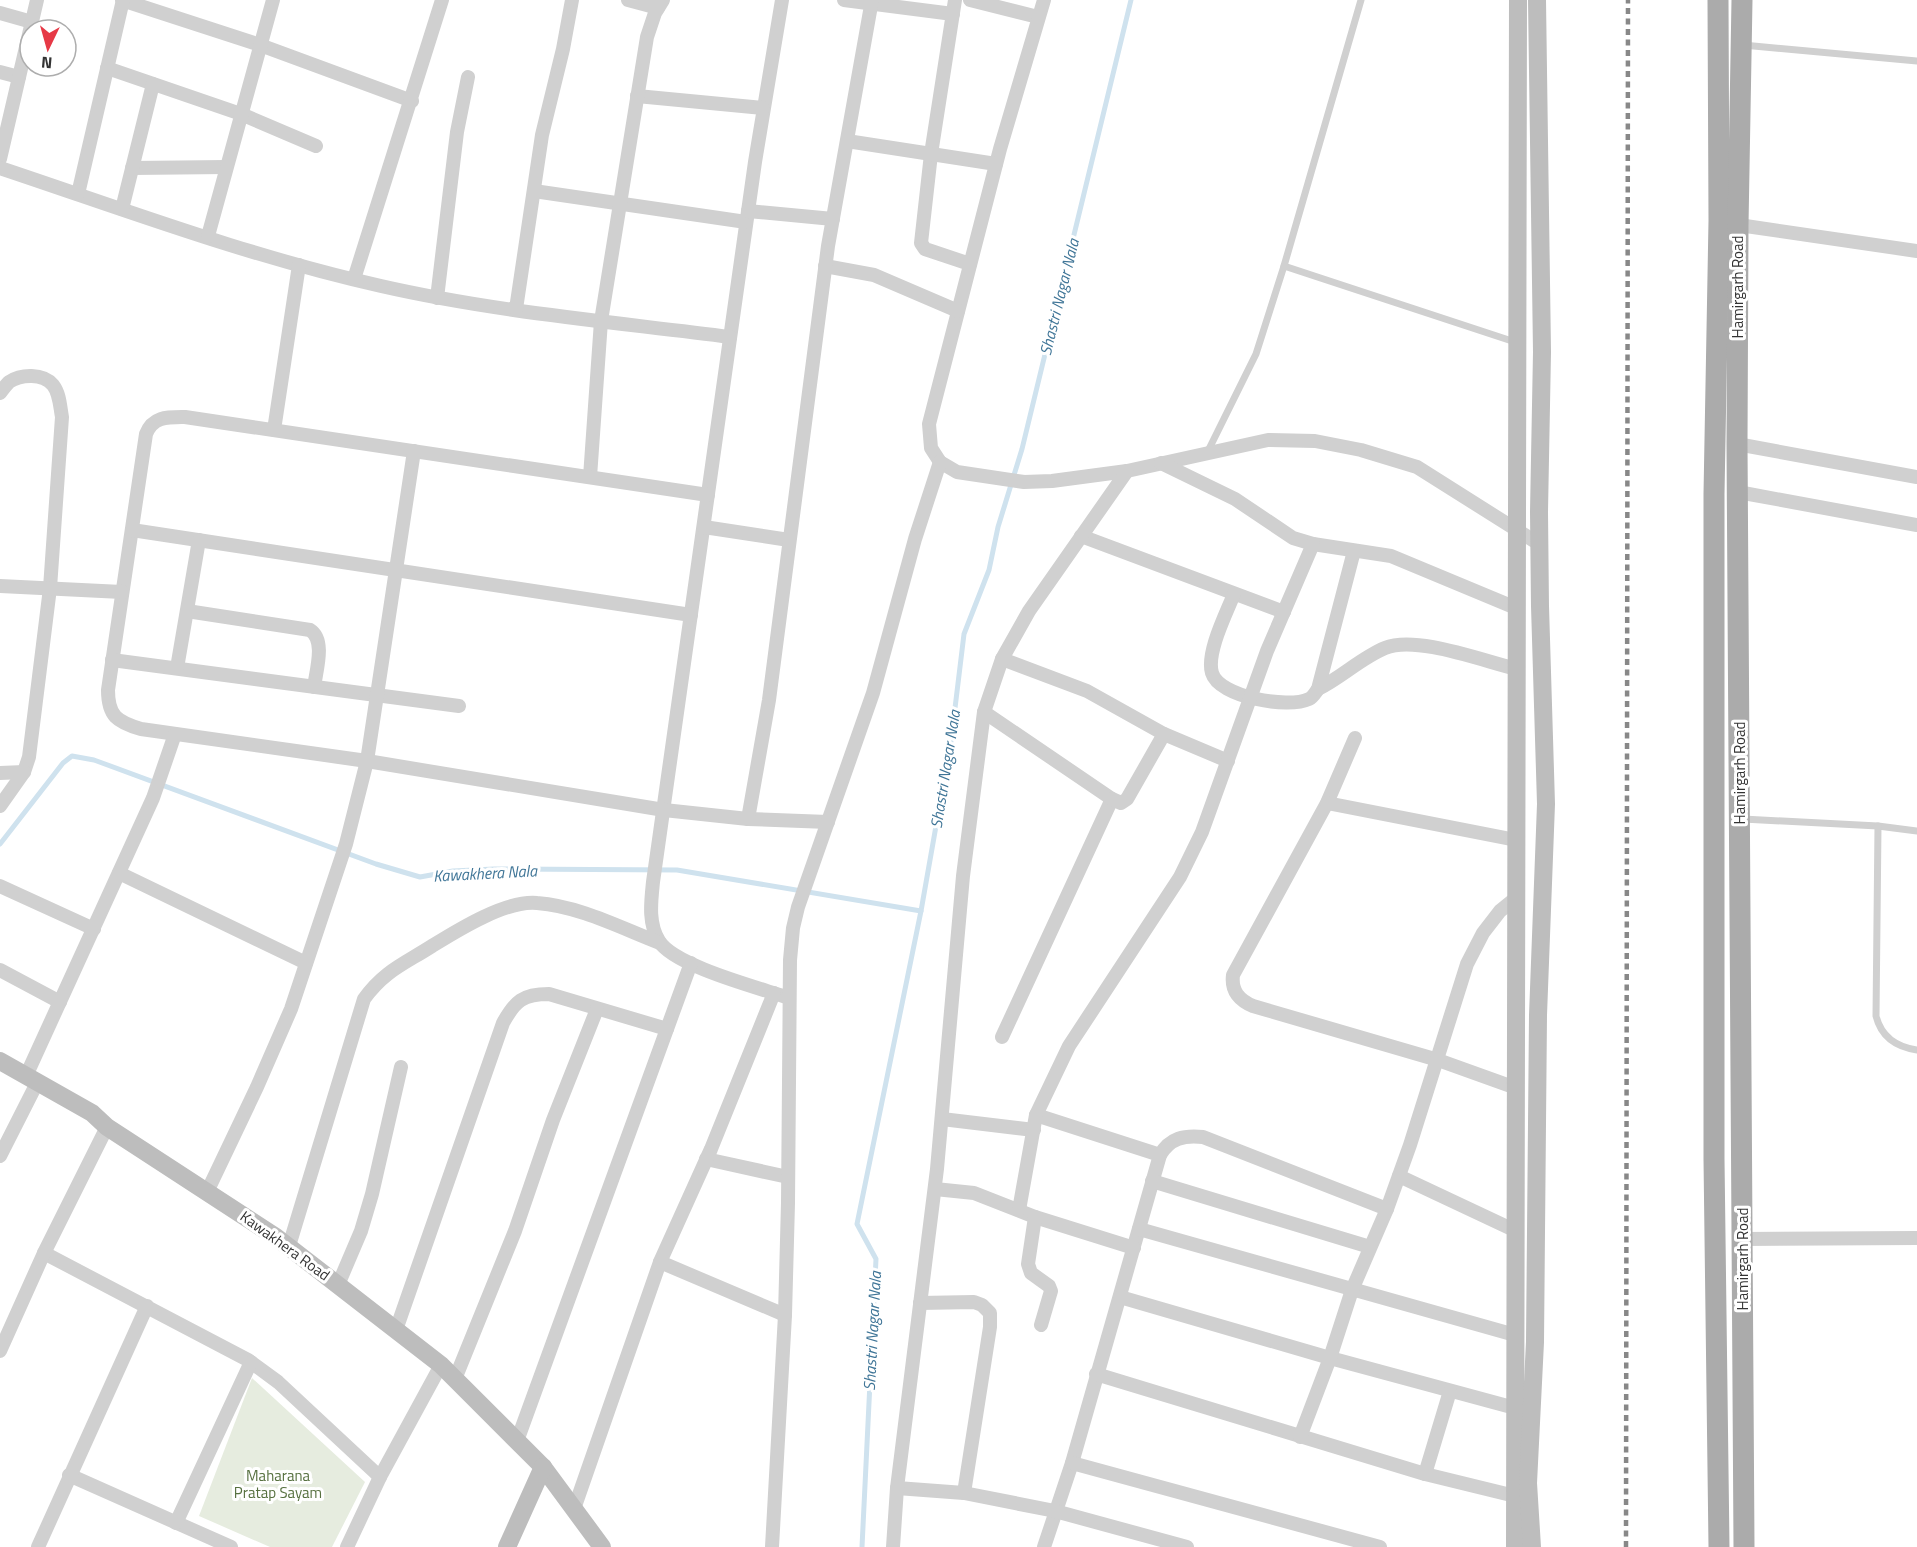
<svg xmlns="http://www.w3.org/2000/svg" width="1917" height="1547" viewBox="0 0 1917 1547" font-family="'Titillium Web',sans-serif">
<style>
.green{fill:#e6ecdf}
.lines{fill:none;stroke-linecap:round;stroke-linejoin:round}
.stream{stroke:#cfe2ee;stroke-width:5}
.lane{stroke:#d0d0d0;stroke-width:7}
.street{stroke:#d0d0d0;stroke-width:14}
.secondary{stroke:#bdbdbd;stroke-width:18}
.primary{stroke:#ababab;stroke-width:21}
.rail{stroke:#888;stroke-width:4.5;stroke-dasharray:6 4.5;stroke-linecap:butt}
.labels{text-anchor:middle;stroke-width:6;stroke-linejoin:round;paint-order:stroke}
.street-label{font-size:15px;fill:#333;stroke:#fff}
.park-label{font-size:15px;fill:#56703f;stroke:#fff}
.water-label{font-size:16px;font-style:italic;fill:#3f7597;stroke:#fff}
</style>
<rect width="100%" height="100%" fill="#fff"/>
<!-- green -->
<polygon class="green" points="252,1378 365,1482 332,1547 270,1547 199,1516"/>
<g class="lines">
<!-- stream -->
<g class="stream">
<polyline points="0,844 63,763 72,756 94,760 376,864 420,877 453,871 494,869 677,870 921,911"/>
<polyline points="862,1547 876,1259 857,1224 921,911 951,741 964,634 989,570 998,527 1022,449 1131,0"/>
</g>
<!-- lane -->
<g class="lane">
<polyline points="1743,45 1917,61"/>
<polyline points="1284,266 1515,342"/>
<polyline points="1207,453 1256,354 1284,266 1361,0"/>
<polyline points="1743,819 1878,826 1917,831"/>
<path d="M1878,826l-2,190c5,20 20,31 41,34"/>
</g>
<!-- street -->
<g class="street">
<polyline points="122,0 260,45 412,101"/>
<polyline points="628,0 658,8"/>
<path d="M782,0l-27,162 -102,720c-2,20 -5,41 6,59 15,25 101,47 130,57"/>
<polyline points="844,0 953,14"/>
<polyline points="955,0 931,154 921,243 925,249 970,264"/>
<polyline points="970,0 1038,17"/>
<polyline points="1044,0 1000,149 929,424 931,448 940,462 957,472 1024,482 1052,481 1127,471 1268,440 1315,441 1361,450 1417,467 1539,544"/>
<polyline points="0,13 32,22"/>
<polyline points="107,68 241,114 316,146"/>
<polyline points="0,72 19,77"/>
<polyline points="637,96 763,108"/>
<polyline points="847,141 996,164"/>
<polyline points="0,159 37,0"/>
<path d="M0,168c126,42 251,89 381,118 114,26 233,36 349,51"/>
<polyline points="132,168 226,167"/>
<polyline points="534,191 746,222"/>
<polyline points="78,194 123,0"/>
<polyline points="122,209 153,84"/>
<polyline points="748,211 833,219"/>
<polyline points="1732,224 1917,251"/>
<polyline points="208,236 273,0"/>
<polyline points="825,266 874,275 958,311"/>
<polyline points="354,279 442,0"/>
<polyline points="437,298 457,132 468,77"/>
<polyline points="516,309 542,135 563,49 572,0"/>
<path d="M0,393c3,-4 6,-8 9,-11 12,-8 34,-9 44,3 7,9 7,22 9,32l-12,171 -21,169 -5,15 -24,34"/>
<polyline points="274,430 299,265"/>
<polyline points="1737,444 1917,477"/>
<polyline points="1161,463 1235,499 1293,538 1313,544 1391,556 1516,608"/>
<polyline points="590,477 601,321 647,37 655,13 663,0"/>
<polyline points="1738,492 1917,525"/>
<path d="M708,495l-523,-78c-17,0 -32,-1 -39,17l-38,256c0,26 9,32 33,39l226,32 297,49 84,9 80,3"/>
<polyline points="704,527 789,540"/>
<polyline points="132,530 691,615"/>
<polyline points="1081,536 1284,612"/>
<polyline points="0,586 122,592"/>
<path d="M1234,594c-8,20 -28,59 -22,79 7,24 76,36 97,26 4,-2 6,-6 9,-10l36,-138"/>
<path d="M187,611l123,19c16,10 6,41 4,57"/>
<polyline points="1002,659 1087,691 1164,734 1228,761"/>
<polyline points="112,660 459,706"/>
<polyline points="177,668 199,540"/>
<path d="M1318,689c24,-12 43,-31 67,-41 31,-13 98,13 132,21"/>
<polyline points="984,712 1112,799 1002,1037"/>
<path d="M1355,738l-28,65 -94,172c-2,16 6,25 20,31l185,54 78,28"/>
<polyline points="0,773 24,772"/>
<polyline points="1112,799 1121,803 1127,799 1164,734"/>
<polyline points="1327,803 1516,840"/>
<polyline points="748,819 769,700 828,246 872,0"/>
<polyline points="119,873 306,963"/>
<polyline points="0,886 94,929"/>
<polyline points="0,970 60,1002"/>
<polyline points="26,1076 153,798 175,734"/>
<polyline points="1036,1115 1160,1155 1072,1463 1044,1547"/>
<polyline points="942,1119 1034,1130"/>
<path d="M1160,1155c10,-17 24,-20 43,-18l184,72"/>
<polyline points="0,1156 37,1083"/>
<polyline points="706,1159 788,1177"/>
<polyline points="1399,1176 1516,1231"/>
<polyline points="1152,1181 1370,1247"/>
<polyline points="935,1189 974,1193 1035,1217 1134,1248"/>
<polyline points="207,1192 257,1087 291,1009 346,844 367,761 414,451"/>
<polyline points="1019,1210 1036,1115 1069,1046 1180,877 1202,832 1267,651 1313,544"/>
<polyline points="1035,1217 1028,1264 1031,1273 1049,1286 1051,1291 1041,1325"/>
<polyline points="1139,1229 1515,1335"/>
<polyline points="1743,1239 1917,1238"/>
<path d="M289,1246l75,-247c20,-28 40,-35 68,-53 26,-16 74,-46 105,-43 42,3 84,25 123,40"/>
<polyline points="44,1253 248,1360 278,1382 380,1477"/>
<polyline points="660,1262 785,1315"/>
<polyline points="338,1285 361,1231 372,1194 401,1067"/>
<polyline points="1120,1297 1330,1358 1515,1408"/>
<polyline points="920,1303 974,1302 982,1305 990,1313 990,1327 964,1493"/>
<path d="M396,1330l107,-307c12,-22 20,-29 46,-29l118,35"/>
<polyline points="0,1351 44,1253 107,1127"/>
<polyline points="1096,1374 1425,1474 1515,1496"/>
<polyline points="455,1379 515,1231 553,1120 597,1009"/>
<polyline points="1300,1437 1330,1358 1352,1290 1387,1209 1410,1145 1467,964 1483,933 1500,911 1516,898"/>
<polyline points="517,1441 691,963"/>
<polyline points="1072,1463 1380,1547"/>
<polyline points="1425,1474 1450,1391"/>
<polyline points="69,1475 231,1547"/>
<polyline points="897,1488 964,1493 1055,1511 1187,1547"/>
<polyline points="574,1509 660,1262 711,1149 774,993"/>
<polyline points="176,1523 251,1362"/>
<polyline points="38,1547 147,1306"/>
<polyline points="347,1547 380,1477 441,1365"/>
<polyline points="772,1547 785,1315 788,1203 790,960 793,928 798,907 873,693 915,539 940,462"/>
<polyline points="893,1547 897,1488 937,1169 963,876 984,712 1002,659 1029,611 1127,471"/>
</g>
<!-- secondary -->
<g class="secondary">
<polyline points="0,1061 92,1113 107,1127 276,1237 441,1365 543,1467 602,1547"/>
<polyline points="507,1547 543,1467"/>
<polyline points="1515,1547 1518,0"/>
<polyline points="1532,1547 1528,1483 1535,1342 1538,1015 1546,804 1540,606 1539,512 1542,352 1537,0"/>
</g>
<!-- primary -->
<g class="primary">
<polyline points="1718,0 1719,221 1714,494 1714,1159 1719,1547"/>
<polyline points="1742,0 1738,225 1737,444 1744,1547"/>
</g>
<!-- rail -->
<polyline class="rail" points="1626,1547 1628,0"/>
</g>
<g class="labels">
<!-- street labels -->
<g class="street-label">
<text transform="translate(1738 287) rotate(-90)" y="5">Hamirgarh Road</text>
<text transform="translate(1740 773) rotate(-90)" y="5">Hamirgarh Road</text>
<text transform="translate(285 1246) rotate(36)" y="5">Kawakhera Road</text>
<text transform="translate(1743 1259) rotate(-90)" y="5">Hamirgarh Road</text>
</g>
<!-- park labels -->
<g class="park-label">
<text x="278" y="1481">Maharana<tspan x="278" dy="17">Pratap Sayam</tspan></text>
</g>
<!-- water labels -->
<g class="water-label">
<text transform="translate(1059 297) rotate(-76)" y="6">Shastri Nagar Nala</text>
<text transform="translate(945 769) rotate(-81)" y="6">Shastri Nagar Nala</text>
<text transform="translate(485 873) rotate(-3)" y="6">Kawakhera Nala</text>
<text transform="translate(872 1331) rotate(-87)" y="6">Shastri Nagar Nala</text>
</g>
</g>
<!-- north arrow -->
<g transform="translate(48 48) rotate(185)"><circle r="28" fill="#ffffff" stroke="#adadad" stroke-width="1.5"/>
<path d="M0-4.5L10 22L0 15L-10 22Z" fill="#e63946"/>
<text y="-9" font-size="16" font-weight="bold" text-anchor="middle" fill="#333333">N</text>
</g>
</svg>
